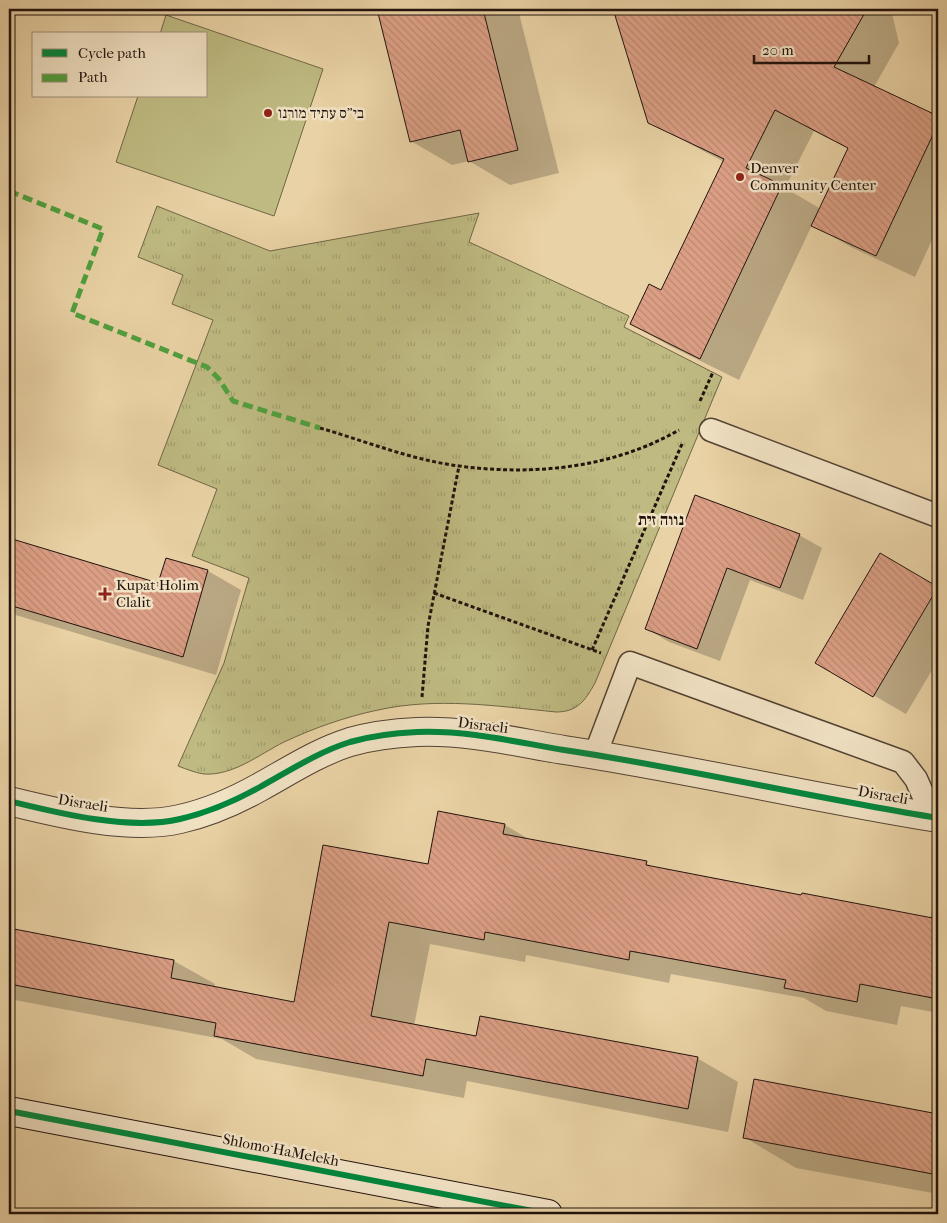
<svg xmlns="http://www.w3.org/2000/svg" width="947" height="1223" viewBox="0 0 947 1223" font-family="'IM FELL French Canon','Frank Ruhl Libre',serif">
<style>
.park{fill:url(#park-tufts);stroke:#706647}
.pitch{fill:#beba81;stroke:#706647}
.shadow{fill:#0003;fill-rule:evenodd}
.building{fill:url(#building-back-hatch);stroke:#21120d}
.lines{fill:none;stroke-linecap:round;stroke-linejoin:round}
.lane-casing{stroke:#534233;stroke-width:25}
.street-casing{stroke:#534233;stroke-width:30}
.secondary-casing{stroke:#21120d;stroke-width:30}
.path{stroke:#21120d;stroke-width:3;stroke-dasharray:4 2.5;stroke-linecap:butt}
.lane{stroke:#f1e2c4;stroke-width:22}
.street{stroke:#f1e2c4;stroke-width:28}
.secondary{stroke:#f1e2c4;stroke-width:28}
.quiet{stroke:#50a03e;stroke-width:5;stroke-dasharray:10 5;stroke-linecap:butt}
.cycleway-casing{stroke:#f1e2c4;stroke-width:9}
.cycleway{stroke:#00873e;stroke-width:6}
.poi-dot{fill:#8f2418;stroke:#f1e2c4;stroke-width:2}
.labels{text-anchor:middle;stroke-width:5;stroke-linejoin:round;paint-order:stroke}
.poi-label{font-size:15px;fill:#21120d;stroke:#f1e2c4;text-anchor:start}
.street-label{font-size:15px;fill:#21120d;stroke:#f1e2c4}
.neighbourhood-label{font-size:16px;font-weight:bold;fill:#21120d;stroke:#f1e2c4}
</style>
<defs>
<pattern id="park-tufts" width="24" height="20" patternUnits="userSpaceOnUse" patternTransform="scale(1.25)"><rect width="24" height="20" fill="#beba81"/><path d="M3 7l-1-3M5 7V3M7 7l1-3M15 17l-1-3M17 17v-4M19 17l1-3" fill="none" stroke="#a39f6e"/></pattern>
<pattern id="building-back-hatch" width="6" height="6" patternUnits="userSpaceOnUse" patternTransform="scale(1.25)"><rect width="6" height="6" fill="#dc9f85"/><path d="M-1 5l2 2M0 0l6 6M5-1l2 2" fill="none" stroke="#bc8872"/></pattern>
</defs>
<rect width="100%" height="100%" fill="#e9d2a5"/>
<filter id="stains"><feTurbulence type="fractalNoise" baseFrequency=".004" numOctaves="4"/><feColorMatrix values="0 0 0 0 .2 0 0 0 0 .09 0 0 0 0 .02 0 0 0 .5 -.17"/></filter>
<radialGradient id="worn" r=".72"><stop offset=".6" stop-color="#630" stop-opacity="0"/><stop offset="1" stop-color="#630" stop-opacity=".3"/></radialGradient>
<!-- park -->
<path class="park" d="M157,206l113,45 209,-38 -10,29 160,74 -5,11 98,50 -127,306c-10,18 -18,29 -39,29 -60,-6 -119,-15 -178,-2 -33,7 -64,18 -94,32 -24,12 -51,34 -80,32 -8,-1 -18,-5 -26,-8l46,-103 25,-85 -57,-22 25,-67 -59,-24 55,-145 -41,-16 11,-29 -45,-18z"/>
<!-- pitch -->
<polygon class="pitch" points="166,15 323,69 274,216 116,162 138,96 206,96 206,34 160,34"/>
<!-- shadow -->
<g class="shadow">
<polygon points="379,9 518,9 559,173 510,185 469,161 452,165 411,141"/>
<path d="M609,9h275l8,4 7,30 -25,44 64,30v110l-23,50 -64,-30 -39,-22 -73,155 -69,-34 -39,-22 31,-32 62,-130 -75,-40 -33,-109zM814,131l35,18 -28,60 -36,-21z"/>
<polygon points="696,496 799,535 822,548 803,600 750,580 720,661 669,642 647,629"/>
<polygon points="9,540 159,585 167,559 208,571 241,590 216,675 9,613"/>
<polygon points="938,550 938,567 933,564"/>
<polygon points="881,555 938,588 938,660 906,714 873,695"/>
<polygon points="505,825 532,841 646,863 655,868 930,919 932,911 938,913 938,1013 901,1006 897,1025 826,1011 804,998 671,974 669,983 526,955 525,962 430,944 414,1026 477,1038 697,1058 738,1082 728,1132 467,1081 464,1098 256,1059 222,1039 9,999 9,929 174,961 215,984 214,988 295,1003 429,866"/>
<polygon points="755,1080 938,1115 938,1194 796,1168 744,1137"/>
</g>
<!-- building -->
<g class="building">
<polygon points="377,9 483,9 518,150 468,162 460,130 410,142"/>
<polygon points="613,9 867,9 834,67 938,116 938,124 876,256 811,226 848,148 775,110 746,168 782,185 700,359 630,324 649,284 661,290 724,159 648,123"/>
<polygon points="695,495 800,534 780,588 727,568 697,649 645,629"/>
<polygon points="9,538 158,583 166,558 208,570 183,657 9,605"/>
<polygon points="880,553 938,587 873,697 815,663"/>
<polygon points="438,811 505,824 503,834 647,861 646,865 801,895 802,893 938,919 938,999 860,984 857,1002 784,988 786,980 630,951 629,960 485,932 484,940 389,922 371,1016 476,1036 480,1016 698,1057 688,1109 426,1059 423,1076 214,1036 216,1023 9,984 9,928 174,960 171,978 294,1002 323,845 428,864"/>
<polygon points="754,1079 938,1114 938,1175 743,1138"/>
</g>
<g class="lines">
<defs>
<g id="lane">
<polyline points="711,430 938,516"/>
<polyline points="595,755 630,663 903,762 916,779 933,817"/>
</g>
<path id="street" d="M9,801c49,12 120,30 171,18 27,-6 55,-18 80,-32 29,-16 58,-35 90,-45 21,-6 45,-9 67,-10 49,-2 99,10 147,18 126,19 249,48 374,68"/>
<polyline id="secondary" points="9,1111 548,1214"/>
</defs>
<!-- lane casing -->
<use href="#lane" class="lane-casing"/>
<!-- street casing -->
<use href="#street" class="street-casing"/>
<!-- secondary casing -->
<use href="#secondary" class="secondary-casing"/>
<!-- path -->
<g class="path">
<polyline points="700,401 713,372"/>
<path d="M320,428c45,13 92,32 139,38 75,10 154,2 220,-36"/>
<polyline points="434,593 601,653"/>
<polyline points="592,650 682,444"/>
<polyline points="422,697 428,626 459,466"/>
</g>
<!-- lane -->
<use href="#lane" class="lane"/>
<!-- street -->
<use href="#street" class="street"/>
<!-- secondary -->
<use href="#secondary" class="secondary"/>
<!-- quiet -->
<polyline class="quiet" points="9,191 103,229 72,313 207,367 219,379 233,401 320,428"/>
<defs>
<g id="cycleway">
<path d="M9,801c49,12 120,30 171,18 27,-6 55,-18 80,-32 29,-16 58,-35 90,-45 21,-6 45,-9 67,-10 49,-2 99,10 147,18 126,19 249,48 374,68"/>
<polyline points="9,1111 548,1214"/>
</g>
</defs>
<!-- cycleway casing -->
<use href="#cycleway" class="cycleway-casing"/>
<!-- cycleway -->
<use href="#cycleway" class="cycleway"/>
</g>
<!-- markers -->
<g class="poi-dot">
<circle cx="268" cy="113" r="5"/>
<circle cx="740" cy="177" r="5"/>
<path d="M102.5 586.5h5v5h5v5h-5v5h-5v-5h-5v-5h5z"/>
</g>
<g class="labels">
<!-- poi labels -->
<g class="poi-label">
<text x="278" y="118">בי"ס עתיד מורנו</text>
<text x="750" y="173">Denver<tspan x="750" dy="17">Community Center</tspan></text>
<text x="116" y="590">Kupat Holim<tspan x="116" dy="17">Clalit</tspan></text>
</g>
<!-- street labels -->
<g class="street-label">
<text transform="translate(483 725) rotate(7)" y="5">Disraeli</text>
<text transform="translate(883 795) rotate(10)" y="5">Disraeli</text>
<text transform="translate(83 803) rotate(9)" y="5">Disraeli</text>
<text transform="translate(281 1150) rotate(11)" y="5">Shlomo HaMelekh</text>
</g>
<!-- neighbourhood labels -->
<g class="neighbourhood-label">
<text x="661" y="525">נווה זית</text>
</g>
</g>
<!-- margin -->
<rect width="947" height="1223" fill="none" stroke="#e9d2a5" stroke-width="30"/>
<rect x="10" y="10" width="927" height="1203" fill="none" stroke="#21120d" stroke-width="2.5"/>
<rect x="15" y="15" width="917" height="1193" fill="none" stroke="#21120d"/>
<!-- legend -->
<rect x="32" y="32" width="175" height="65" fill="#f1e2c4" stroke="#9e8f7b"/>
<rect x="42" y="49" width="25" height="8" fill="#00873e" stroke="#9e8f7b"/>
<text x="78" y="58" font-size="15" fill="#21120d">Cycle path</text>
<rect x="42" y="74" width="25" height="8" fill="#50a03e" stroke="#9e8f7b"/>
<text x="78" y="82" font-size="15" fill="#21120d">Path</text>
<!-- scale -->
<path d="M754 55v8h115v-8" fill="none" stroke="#21120d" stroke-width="2.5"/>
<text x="762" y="55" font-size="15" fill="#21120d" stroke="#f1e2c4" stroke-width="4" paint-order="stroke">20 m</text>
<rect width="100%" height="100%" filter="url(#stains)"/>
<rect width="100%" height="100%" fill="url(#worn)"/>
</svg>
